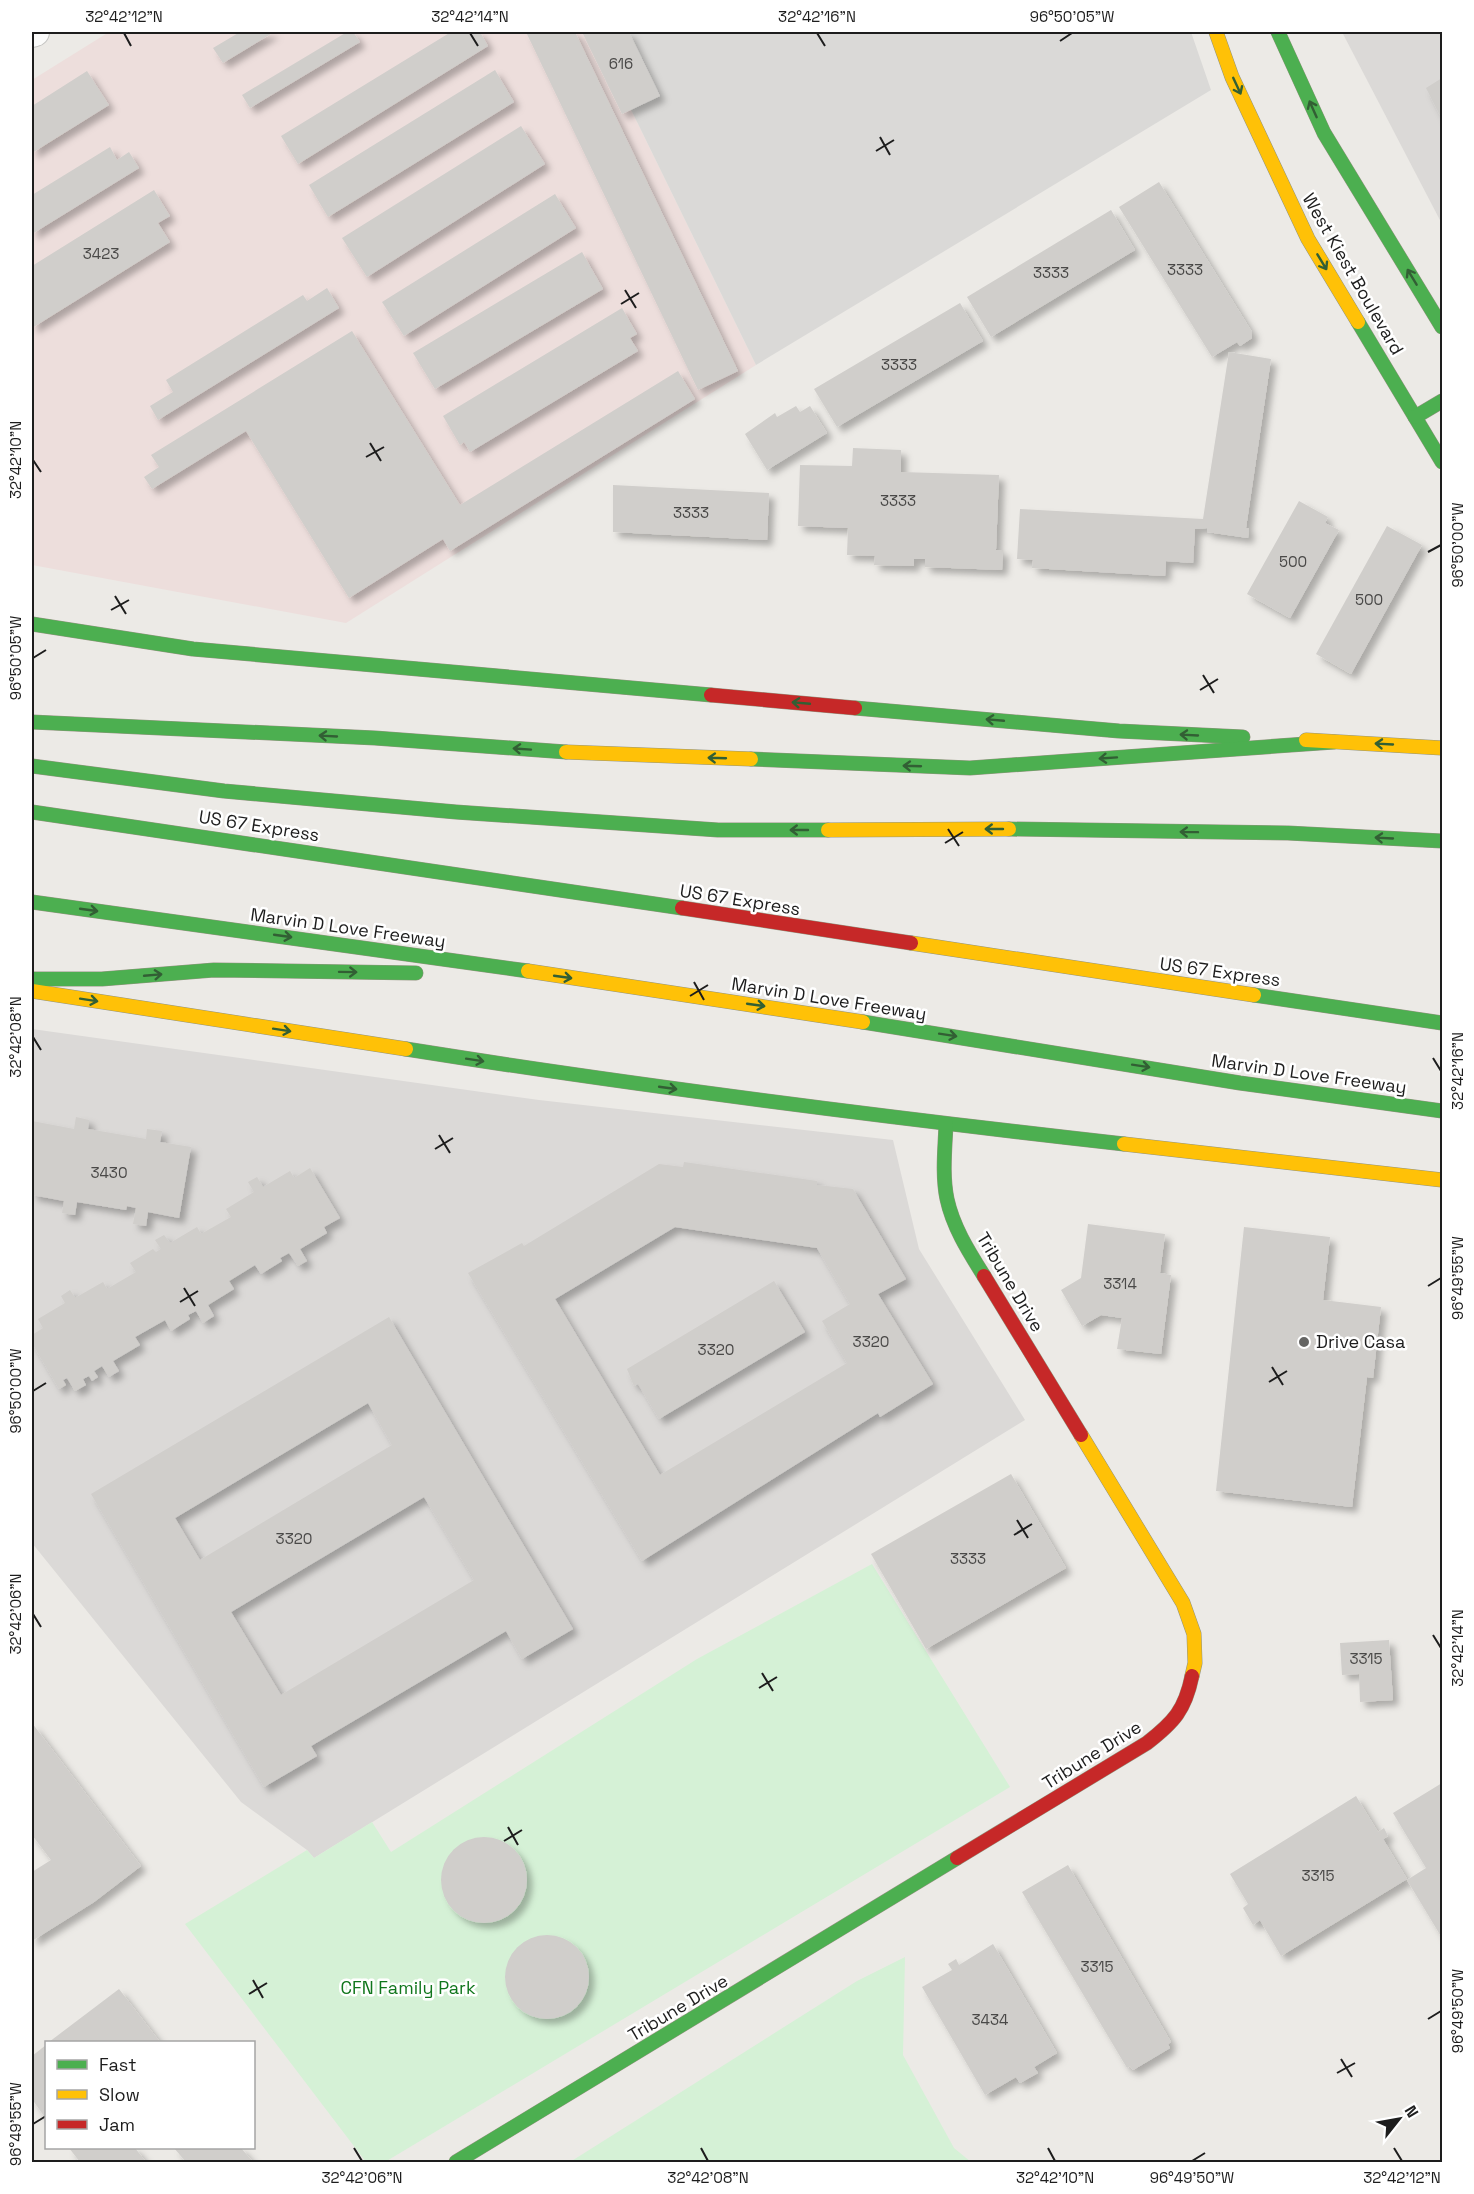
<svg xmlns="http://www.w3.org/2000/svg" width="1474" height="2194" viewBox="0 0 1474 2194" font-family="'Space Grotesk',sans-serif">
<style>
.residential{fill:#dbd9d7}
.commercial{fill:#eddedc}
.religious{fill:#dad9d7}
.park{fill:#d5f1d6}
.building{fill:#d0cecb;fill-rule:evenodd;filter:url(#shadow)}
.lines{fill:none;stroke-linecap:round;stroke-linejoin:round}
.street-casing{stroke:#c4c4c2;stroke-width:30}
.fast-casing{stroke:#92947f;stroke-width:15}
.slow-casing{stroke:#92947f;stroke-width:15}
.jam-casing{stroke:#92947f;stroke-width:15}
.street{stroke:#fcfcfb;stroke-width:28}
.fast{stroke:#4caf50;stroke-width:14}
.slow{stroke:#ffc107;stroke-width:14}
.jam{stroke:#c62828;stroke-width:14}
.oneway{stroke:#325f34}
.ticks{fill:none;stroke:#1d1d1d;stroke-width:2}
.poi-dot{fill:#656563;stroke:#fff;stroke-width:2}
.labels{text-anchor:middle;stroke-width:5;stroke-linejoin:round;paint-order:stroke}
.number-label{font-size:15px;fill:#4a4948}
.street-label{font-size:18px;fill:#1d1d1d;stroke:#fff}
.poi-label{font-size:18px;fill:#1d1d1d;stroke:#fff;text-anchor:start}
.park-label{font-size:18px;fill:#10761c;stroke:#fff}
.neatline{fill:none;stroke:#1d1d1d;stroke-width:2}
.ticks-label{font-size:15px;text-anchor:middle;fill:#1d1d1d}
</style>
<defs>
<filter id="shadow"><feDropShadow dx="5.5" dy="5.5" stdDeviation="3" flood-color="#0004"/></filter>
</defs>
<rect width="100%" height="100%" fill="#eceae6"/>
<!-- residential -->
<g class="residential">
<polygon points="1342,32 1442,32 1442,224"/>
<polygon points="32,1029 539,1100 893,1140 919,1249 1025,1420 314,1858 307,1850 241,1802 32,1543"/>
</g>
<!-- commercial -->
<polygon class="commercial" points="109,32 593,32 756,365 346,623 32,565 32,80"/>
<!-- religious -->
<polygon class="religious" points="593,32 1191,32 1211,90 756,365"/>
<!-- park -->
<g class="park">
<polygon points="872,1564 1010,1787 385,2162 366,2162 185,1924 307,1850 314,1858 372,1822 391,1852 697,1659"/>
<polygon points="905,1957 903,2055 954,2148 971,2162 570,2162 857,1981"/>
</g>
<!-- building -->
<g class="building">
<polygon points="240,32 274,32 223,63 213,48"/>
<polygon points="347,32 353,32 360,42 250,108 242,95"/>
<polygon points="451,32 480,32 488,46 298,164 281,136"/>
<polygon points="526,32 575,32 738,371 698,390"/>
<polygon points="582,32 629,32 660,96 622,114"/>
<polygon points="495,70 514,102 328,217 309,185"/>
<polygon points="87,71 109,105 32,153 32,106"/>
<polygon points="1442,78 1442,119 1426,88"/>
<polygon points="521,126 545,164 367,277 342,238"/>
<polygon points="110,147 117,160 129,152 139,168 32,234 32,195"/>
<polygon points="1159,182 1252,332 1252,338 1240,346 1237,342 1212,357 1119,207"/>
<polygon points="154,190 170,216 158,223 170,242 32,328 32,266"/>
<polygon points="555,194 576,228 404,336 382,302"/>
<polygon points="1111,210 1135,250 991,337 967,297"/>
<polygon points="582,252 603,289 435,389 413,353"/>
<polygon points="327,288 339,308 158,420 150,406 173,392 166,380 303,295 307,301"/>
<polygon points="960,303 983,341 837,427 814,389"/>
<polygon points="622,308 637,334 630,338 638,351 470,452 464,442 460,445 443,416"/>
<polygon points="352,331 460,505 678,371 695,399 450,551 443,539 349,598 246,431 152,489 144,477 159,467 151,455"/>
<polygon points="1229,352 1271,359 1246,528 1249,528 1248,538 1207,532 1207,528 1195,529 1193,563 1166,561 1165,576 1032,568 1033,560 1017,559 1020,509 1203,519"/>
<polygon points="796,406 800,412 810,406 827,433 767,470 745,434 775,413 777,417"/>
<polygon points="853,448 901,450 901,472 999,475 996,550 1003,550 1002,570 925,567 925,559 914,559 914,566 874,565 875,556 847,555 848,528 798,526 800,465 852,466"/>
<polygon points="613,485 769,493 767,540 613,532"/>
<polygon points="1299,501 1328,517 1325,523 1339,530 1290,618 1247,594"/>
<polygon points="1387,526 1422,545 1351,674 1316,654"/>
<polygon points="76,1117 89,1120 88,1129 146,1139 147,1129 162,1131 160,1142 191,1147 179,1218 148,1212 146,1226 133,1224 136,1208 127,1206 126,1210 77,1202 75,1215 62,1213 64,1201 32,1195 32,1121 74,1129"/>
<path d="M684,1162l133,19v4l36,4 53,90 -28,15 55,90 -53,33 -2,-4 -236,148 -174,-288 54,-30 2,3 135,-82 24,3zM675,1227l142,21 33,56 -28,17 25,42 -187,112 -105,-176z"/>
<polygon points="310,1168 340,1218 324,1227 327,1233 300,1249 307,1261 298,1266 289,1253 280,1258 282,1261 261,1274 255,1265 229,1281 234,1289 208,1305 214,1316 203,1323 196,1311 188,1315 190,1319 171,1331 165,1320 135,1337 140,1345 113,1361 119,1371 109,1377 102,1366 94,1371 98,1377 92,1381 89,1376 83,1379 86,1385 75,1391 67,1378 63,1380 66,1385 59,1389 32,1343 32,1335 43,1328 38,1319 65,1303 61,1296 70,1290 75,1298 103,1282 107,1289 136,1272 130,1263 153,1249 156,1252 161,1249 155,1240 164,1235 170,1243 197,1227 201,1234 231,1217 226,1209 254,1192 248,1182 257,1177 263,1187 290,1171 294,1178"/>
<polygon points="1088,1224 1165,1234 1160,1273 1171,1275 1161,1354 1117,1349 1122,1318 1101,1315 1082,1326 1061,1290 1081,1278"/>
<polygon points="1244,1227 1330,1237 1323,1300 1381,1307 1373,1378 1367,1377 1352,1507 1216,1491"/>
<polygon points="774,1281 805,1332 659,1419 638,1384 634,1386 627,1369"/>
<path d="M389,1317l184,312 -51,30 -16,-28 -195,115 6,10 -53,31 -173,-293zM368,1403l24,42 -192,115 -25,-42zM424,1497l50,83 -193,115 -50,-83z"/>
<polygon points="1011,1474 1066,1568 926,1649 871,1554"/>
<polygon points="1389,1640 1393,1700 1360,1702 1359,1674 1342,1675 1340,1643"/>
<polygon points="32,1723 141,1866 94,1902 32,1941 32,1872 51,1860 32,1835"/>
<polygon points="1442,1783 1442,1938 1407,1880 1426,1868 1393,1813"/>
<polygon points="1356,1796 1378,1832 1384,1828 1388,1836 1383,1839 1407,1879 1281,1956 1260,1920 1253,1925 1243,1908 1248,1904 1230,1874"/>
<circle cx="484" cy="1880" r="43"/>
<polygon points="1068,1865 1171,2042 1168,2044 1170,2048 1133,2070 1130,2066 1127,2068 1022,1892"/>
<circle cx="547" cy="1977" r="42"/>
<polygon points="993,1944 1057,2053 1034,2067 1038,2073 1020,2083 1016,2077 985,2095 922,1987 952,1970 948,1964 956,1959 959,1965"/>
<polygon points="119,1989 160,2042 49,2042"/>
<polygon points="46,2045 46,2119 32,2099 32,2056"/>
<polygon points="69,2148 135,2148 146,2162 80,2162"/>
<polygon points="174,2148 241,2148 253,2162 186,2162"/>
</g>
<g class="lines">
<defs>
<polyline id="street" points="32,33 35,32"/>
<g id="fast">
<polyline points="1278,32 1324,133 1442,327"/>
<polyline points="1358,322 1442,462"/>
<polyline points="1415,417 1442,401"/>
<polyline points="32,624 193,649 711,695"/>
<polyline points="855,708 1119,731 1243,737"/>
<polyline points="32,722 375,738 566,752"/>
<polyline points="751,759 970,768 1334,742"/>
<polyline points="32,766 224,791 456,812 718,830 828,830"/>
<polyline points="32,812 682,908"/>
<polyline points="1009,829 1288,833 1442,841"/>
<polyline points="32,902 528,971"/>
<polyline points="32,979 102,979 214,970 416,973"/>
<polyline points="1254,995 1442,1023"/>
<polyline points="863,1022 1240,1083 1442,1111"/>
<path d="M406,1049c238,38 478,68 718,95"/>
<path d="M946,1124c-1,25 -4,51 1,75 6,28 22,53 37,77"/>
<polyline points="456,2162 957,1858"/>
</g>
<g id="slow">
<polyline points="1216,32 1232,77 1308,239 1358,322"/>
<polyline points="1306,740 1442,748"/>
<polyline points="566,752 751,759"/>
<polyline points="828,830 1009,829"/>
<polyline points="911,943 1254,995"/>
<polyline points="528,971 863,1022"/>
<polyline points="32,991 406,1049"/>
<polyline points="1124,1144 1442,1180"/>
<polyline points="1081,1435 1183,1603 1194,1634 1195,1663 1192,1676"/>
</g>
<g id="jam">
<polyline points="711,695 855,708"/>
<polyline points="682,908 911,943"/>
<polyline points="984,1276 1081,1435"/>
<path d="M957,1858l190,-115c27,-21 38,-33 45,-67"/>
</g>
</defs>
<!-- street casing -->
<use href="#street" class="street-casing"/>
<!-- fast casing -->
<use href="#fast" class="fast-casing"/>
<!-- slow casing -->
<use href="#slow" class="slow-casing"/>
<!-- jam casing -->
<use href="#jam" class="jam-casing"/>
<!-- street -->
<use href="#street" class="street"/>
<!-- fast -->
<use href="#fast" class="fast"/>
<!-- slow -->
<use href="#slow" class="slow"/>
<!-- jam -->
<use href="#jam" class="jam"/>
</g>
<!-- one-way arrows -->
<defs><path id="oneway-shaft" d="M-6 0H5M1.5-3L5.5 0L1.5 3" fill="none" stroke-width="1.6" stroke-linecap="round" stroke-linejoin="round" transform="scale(1.5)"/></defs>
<g class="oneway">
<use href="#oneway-shaft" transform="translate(1237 86) rotate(65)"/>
<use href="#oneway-shaft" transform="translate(1313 109) rotate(-114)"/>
<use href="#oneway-shaft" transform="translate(1322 262) rotate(59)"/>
<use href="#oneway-shaft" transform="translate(1412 277) rotate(-121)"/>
<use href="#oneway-shaft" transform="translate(801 703) rotate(-175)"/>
<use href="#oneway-shaft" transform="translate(995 720) rotate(-175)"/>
<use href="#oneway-shaft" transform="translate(1189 735) rotate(-177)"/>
<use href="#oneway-shaft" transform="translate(328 736) rotate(-177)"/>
<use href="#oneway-shaft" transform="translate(1384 744) rotate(-177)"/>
<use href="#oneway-shaft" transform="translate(522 749) rotate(-176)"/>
<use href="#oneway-shaft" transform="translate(717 758) rotate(-178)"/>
<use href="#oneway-shaft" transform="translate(1108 758) rotate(176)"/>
<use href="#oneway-shaft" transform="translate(912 766) rotate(-178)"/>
<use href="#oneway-shaft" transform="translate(994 829) rotate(180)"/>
<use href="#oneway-shaft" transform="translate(799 830) rotate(180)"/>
<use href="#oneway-shaft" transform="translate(1189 832) rotate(-179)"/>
<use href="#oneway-shaft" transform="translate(1384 838) rotate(-177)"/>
<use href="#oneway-shaft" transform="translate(89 910) rotate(8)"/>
<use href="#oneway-shaft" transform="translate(283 936) rotate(8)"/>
<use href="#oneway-shaft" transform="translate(348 972) rotate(1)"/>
<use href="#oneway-shaft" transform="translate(153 975) rotate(-5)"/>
<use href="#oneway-shaft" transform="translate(563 977) rotate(8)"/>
<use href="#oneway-shaft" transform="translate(89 1000) rotate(9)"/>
<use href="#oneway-shaft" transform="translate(756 1005) rotate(8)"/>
<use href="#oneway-shaft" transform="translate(282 1030) rotate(9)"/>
<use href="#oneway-shaft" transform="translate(948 1035) rotate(9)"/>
<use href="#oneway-shaft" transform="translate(475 1060) rotate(9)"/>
<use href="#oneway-shaft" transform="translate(1141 1066) rotate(9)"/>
<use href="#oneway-shaft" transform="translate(668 1088) rotate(8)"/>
</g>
<!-- ticks -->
<path class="ticks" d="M124,33l7,13M470,33l8,13M817,33l8,13M1060,41l12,-8M880,137l10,18M876,151l18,-11M625,290l11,18M621,304l18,-11M370,443l11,18M366,457l18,-10M33,460l8,12M1428,552l13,-7M115,596l11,18M111,610l18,-10M33,658l13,-8M1203,675l11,18M1200,690l18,-11M948,829l11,17M945,843l18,-11M694,982l10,18M690,996l18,-11M33,1037l8,13M1433,1058l8,13M439,1135l11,18M435,1149l18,-11M1428,1286l13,-8M184,1288l11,18M180,1302l18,-11M1272,1367l11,18M1269,1382l18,-11M33,1391l13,-8M1017,1520l11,18M1014,1535l18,-11M33,1614l8,13M1433,1635l8,13M762,1673l11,18M759,1688l18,-11M508,1827l10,18M504,1841l18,-11M253,1980l10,18M249,1994l18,-11M1428,2019l13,-8M1341,2059l11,18M1337,2073l18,-10M33,2124l13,-8M354,2148l8,13M701,2148l7,13M1048,2148l7,13M1394,2148l8,13M1192,2161l13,-8"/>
<!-- markers -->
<circle class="poi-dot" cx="1304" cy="1342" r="6"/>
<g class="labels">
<!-- number labels -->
<g class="number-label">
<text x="621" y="69">616</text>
<text x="101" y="259">3423</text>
<text x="1185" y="275">3333</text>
<text x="1051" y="278">3333</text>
<text x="899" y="370">3333</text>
<text x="898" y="506">3333</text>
<text x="691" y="518">3333</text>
<text x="1293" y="567">500</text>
<text x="1369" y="605">500</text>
<text x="109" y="1178">3430</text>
<text x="1120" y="1289">3314</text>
<text x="871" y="1347">3320</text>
<text x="716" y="1355">3320</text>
<text x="294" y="1544">3320</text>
<text x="968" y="1564">3333</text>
<text x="1366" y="1664">3315</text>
<text x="1318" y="1881">3315</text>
<text x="1097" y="1972">3315</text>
<text x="990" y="2025">3434</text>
</g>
<!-- street labels -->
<g class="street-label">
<text transform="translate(1353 274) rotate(60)" y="6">West Kiest Boulevard</text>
<text transform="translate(259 826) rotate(9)" y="6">US 67 Express</text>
<text transform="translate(740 900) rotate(9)" y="6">US 67 Express</text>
<text transform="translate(348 928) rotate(8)" y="6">Marvin D Love Freeway</text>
<text transform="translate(1220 972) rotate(8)" y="6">US 67 Express</text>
<text transform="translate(829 999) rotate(9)" y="6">Marvin D Love Freeway</text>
<text transform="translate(1309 1074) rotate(8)" y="6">Marvin D Love Freeway</text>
<text transform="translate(1010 1282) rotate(59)" y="6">Tribune Drive</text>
<text transform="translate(1092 1755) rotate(-32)" y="6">Tribune Drive</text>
<text transform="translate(678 2008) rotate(-31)" y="6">Tribune Drive</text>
</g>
<!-- poi labels -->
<g class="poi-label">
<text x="1316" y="1348">Drive Casa</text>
</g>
<!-- park labels -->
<g class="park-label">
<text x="408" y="1994">CFN Family Park</text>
</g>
</g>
<!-- border -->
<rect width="1474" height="2194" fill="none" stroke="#ffffff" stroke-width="66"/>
<!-- legend -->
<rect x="45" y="2041" width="210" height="108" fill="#ffffff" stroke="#a5a5a5" stroke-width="1.5"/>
<rect x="57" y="2060" width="30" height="9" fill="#4caf50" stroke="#a5a5a5" stroke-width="1.5"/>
<text x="99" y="2071" font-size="18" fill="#1d1d1d">Fast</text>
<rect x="57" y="2090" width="30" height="9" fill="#ffc107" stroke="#a5a5a5" stroke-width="1.5"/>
<text x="99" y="2101" font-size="18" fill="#1d1d1d">Slow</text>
<rect x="57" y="2120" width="30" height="9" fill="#c62828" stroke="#a5a5a5" stroke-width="1.5"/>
<text x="99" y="2131" font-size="18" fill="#1d1d1d">Jam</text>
<!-- north arrow -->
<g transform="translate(1399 2119) rotate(59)" stroke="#ffffff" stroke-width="4.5" paint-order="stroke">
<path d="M0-4.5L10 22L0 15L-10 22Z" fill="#1d1d1d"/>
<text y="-9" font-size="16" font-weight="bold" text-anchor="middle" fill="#1d1d1d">N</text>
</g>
<rect x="33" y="33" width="1408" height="2128" class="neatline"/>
<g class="ticks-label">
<text x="124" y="22">32°42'12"N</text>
<text x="470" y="22">32°42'14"N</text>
<text x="817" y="22">32°42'16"N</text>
<text x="1072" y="22">96°50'05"W</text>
<text transform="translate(16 460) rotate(-90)" y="5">32°42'10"N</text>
<text transform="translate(1458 545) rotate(-90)" y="5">96°50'00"W</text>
<text transform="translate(16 658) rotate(-90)" y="5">96°50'05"W</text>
<text transform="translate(16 1037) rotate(-90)" y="5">32°42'08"N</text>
<text transform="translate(1458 1071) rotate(-90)" y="5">32°42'16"N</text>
<text transform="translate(1458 1278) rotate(-90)" y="5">96°49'55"W</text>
<text transform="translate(16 1391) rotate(-90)" y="5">96°50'00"W</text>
<text transform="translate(16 1614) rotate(-90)" y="5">32°42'06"N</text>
<text transform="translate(1458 1648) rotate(-90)" y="5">32°42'14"N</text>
<text transform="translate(1458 2011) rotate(-90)" y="5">96°49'50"W</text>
<text transform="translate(16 2124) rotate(-90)" y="5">96°49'55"W</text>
<text x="362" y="2183">32°42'06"N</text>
<text x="708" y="2183">32°42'08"N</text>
<text x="1055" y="2183">32°42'10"N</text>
<text x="1192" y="2183">96°49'50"W</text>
<text x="1402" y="2183">32°42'12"N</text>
</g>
</svg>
